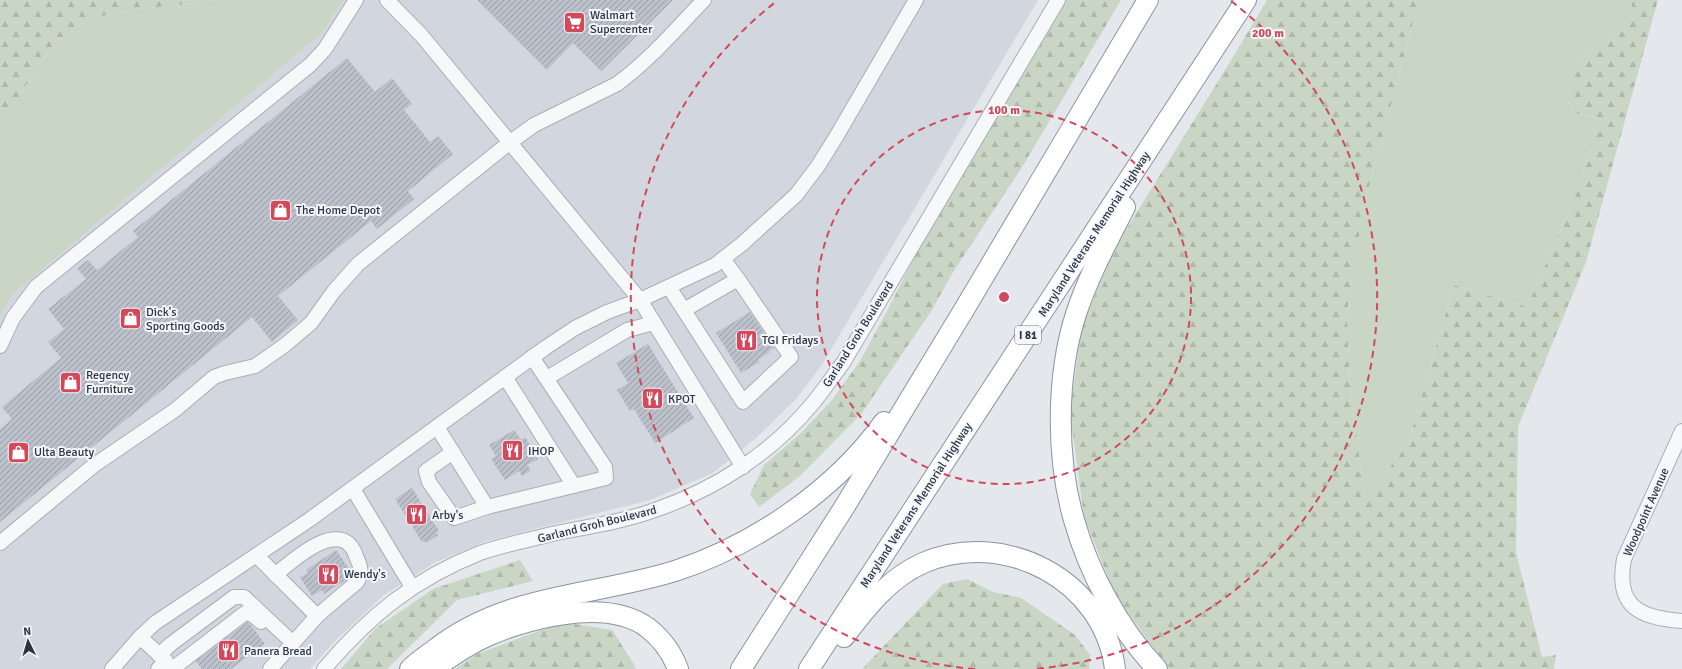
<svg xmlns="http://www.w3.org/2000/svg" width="1682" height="669" viewBox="0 0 1682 669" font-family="Signika,sans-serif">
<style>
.built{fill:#d2d6de}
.green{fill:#c9d6c5}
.forest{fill:url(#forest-firs)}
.building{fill:url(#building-hatch)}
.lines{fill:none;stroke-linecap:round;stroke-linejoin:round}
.minor-casing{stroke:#a9aeb7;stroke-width:16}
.highway-casing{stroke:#8b94a3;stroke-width:22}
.minor{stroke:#f7f8fa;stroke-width:14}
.highway{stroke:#fff;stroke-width:20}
.ring{fill:none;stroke:#d1495b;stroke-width:2;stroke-dasharray:7 5}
.labels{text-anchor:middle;stroke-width:4;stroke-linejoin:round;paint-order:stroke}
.shield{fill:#f4f6f9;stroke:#676e7b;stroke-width:1}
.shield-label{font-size:11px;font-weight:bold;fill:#2b3445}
.poi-label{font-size:12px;fill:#2b3445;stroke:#f4f6f9;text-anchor:start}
.street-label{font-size:12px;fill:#2b3445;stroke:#f4f6f9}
.centre{fill:#d1495b;stroke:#f4f6f9;stroke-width:2}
.ring-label{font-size:12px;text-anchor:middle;font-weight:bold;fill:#d1495b;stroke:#f4f6f9;stroke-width:4;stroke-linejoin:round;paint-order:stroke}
</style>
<defs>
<pattern id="forest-firs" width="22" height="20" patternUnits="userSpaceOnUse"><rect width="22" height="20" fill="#c9d6c5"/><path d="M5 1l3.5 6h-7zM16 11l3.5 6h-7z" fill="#adb8ab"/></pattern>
<pattern id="building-hatch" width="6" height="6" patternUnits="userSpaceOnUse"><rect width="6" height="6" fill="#bbc0ca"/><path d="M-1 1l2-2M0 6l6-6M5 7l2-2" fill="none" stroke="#989da6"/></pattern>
</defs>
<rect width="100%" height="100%" fill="#e4e7ec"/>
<!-- built -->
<polygon class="built" points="343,0 1038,0 823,363 797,398 756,438 713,473 650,500 487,541 436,562 384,595 336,640 310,669 0,669 0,317 12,295 322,33"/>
<!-- green -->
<g class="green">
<polygon points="221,0 343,0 322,33 12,295 0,317 0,126 46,54 73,29 96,17 139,9"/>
<polygon points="1419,0 1633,0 1627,22 1593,45 1572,70 1567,99 1575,113 1599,118 1580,185 1527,307 1454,285 1410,436 1366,506 1350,388 1347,312 1363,210"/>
</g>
<!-- forest -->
<g class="forest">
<polygon points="0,0 221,0 139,9 96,17 73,29 46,54 0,126"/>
<polygon points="1065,0 1121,0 1024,164 952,274 930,313 862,413 800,476 759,507 750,494 764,465 801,433 832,400 860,361 885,315 917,252"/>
<polygon points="1267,0 1419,0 1363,210 1347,312 1350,388 1366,505 1410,436 1454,285 1527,307 1580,185 1599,118 1575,113 1567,99 1572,70 1593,45 1627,22 1633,0 1658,0 1586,262 1518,427 1516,552 1542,657 1556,655 1554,669 1169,669 1116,597 1084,517 1070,412 1081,330 1111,254 1235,54"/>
<polygon points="520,560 533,581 457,600 387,669 341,669 375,629 433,589"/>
<polygon points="967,579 993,592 1021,598 1075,635 1090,655 1089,669 862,669 943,584"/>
<polygon points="563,622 612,630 634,664 636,669 455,669 477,654"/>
</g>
<!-- building -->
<g class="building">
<polygon points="477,0 673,0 601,71 573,43 547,70"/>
<polygon points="347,58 375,92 392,78 412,104 404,110 430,142 438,136 453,154 408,191 414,199 377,229 371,221 278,296 298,320 272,342 252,317 0,522 0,429 12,419 2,407 61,358 48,342 64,329 48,309 86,279 77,268 88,260 97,270 138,237 133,231"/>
<polygon points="750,312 774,348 769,351 770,352 758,360 760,362 741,373 716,333"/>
<polygon points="648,344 694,418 655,443 634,409 630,411 617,390 628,383 616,363"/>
<polygon points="514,430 521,440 525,437 538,459 527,465 531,470 522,476 519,471 505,480 491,459 496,456 489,445"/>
<polygon points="412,488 439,531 436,533 438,535 426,543 424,541 422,542 395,499"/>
<polygon points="336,550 352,573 350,577 324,594 322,590 312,596 300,577 308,573 306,570"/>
<polygon points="247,622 250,624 265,644 231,669 202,669 196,661"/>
</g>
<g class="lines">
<defs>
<g id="minor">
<polyline points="387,0 422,36 640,300 743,467"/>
<polyline points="723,259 738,279"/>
<polyline points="669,287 743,402 791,357 738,279 684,310"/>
<polyline points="0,346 13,318 36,287 310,65 325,49 356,0"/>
<polyline points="505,377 574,486"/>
<polyline points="547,378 627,330 654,323"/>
<polyline points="437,427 487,507 606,478 605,467 532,357"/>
<path d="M1682,431l-58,128c-9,48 16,59 58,62"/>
<polyline points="453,452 426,471 429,482 454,518 487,507"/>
<polyline points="353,489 412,587"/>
<path d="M0,543l93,-77 82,-56 39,-33 11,-4 30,-7 30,-21 26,-22 23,-32 24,-27 151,-121 25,-18 83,-41c33,-24 59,-55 87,-84"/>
<polyline points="257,556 317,616"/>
<polyline points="140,637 166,661 158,669"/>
<polyline points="159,655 171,644 234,597 244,597 293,643"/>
<polyline points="112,669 140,637 155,623 309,520 545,348 575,328 607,312 640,300 715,265 742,244 796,195 818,166 836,137 916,0"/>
<polyline points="172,669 245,613 253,615 261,622"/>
<path d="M270,669l47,-53 40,-34c6,-10 3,-17 -1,-26 -14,-41 -63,4 -81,19"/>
<path d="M324,669c45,-53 90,-90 156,-116 23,-8 48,-13 72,-19 34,-7 70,-12 103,-24 61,-21 118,-58 158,-107 11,-13 20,-27 30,-40l215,-363"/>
</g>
<g id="highway">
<path d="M1125,207c-18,35 -37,70 -49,107 -20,62 -20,144 -2,206 15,53 45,109 83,149"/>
<path d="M844,637c22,-29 45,-59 79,-74 81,-35 181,17 192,106"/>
<path d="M410,669c7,-7 16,-13 24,-19 73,-57 157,-53 241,-79 80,-26 160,-81 209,-149"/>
<path d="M434,669c13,-10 28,-20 43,-28 43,-22 129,-45 171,-13 14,11 24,25 30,41"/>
<polyline points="741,669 845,506 965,308 1148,0"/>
<polyline points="809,669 1246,0"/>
</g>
</defs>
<!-- minor casing -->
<use href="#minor" class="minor-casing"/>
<!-- highway casing -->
<use href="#highway" class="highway-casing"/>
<!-- minor -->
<use href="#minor" class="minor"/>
<!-- highway -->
<use href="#highway" class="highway"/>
</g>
<!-- distance rings -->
<g class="ring">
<circle cx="1004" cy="297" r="187"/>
<path d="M975 669A373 373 0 0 1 777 1M1231 1A373 373 0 0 1 1033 669"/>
</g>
<!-- icons -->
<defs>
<symbol id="supermarket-square" viewBox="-11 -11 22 22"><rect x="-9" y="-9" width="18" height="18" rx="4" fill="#d1495b" stroke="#f4f6f9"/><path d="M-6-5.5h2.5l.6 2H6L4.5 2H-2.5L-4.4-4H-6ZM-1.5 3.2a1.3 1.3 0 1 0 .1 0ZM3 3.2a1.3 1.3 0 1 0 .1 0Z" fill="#fff"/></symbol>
<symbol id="shop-square" viewBox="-11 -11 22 22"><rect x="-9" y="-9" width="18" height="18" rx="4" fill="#d1495b" stroke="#f4f6f9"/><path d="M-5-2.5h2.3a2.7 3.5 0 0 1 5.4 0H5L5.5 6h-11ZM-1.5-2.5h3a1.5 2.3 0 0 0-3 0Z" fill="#fff"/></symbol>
<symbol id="restaurant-square" viewBox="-11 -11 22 22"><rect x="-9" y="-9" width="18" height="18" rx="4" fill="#d1495b" stroke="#f4f6f9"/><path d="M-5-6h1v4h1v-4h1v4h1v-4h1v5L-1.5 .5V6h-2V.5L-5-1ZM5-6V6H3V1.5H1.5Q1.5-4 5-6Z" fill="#fff"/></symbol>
</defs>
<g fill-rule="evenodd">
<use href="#supermarket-square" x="562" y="10" width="25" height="25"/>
<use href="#shop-square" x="268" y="198" width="25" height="25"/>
<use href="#shop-square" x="118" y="306" width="25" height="25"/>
<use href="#restaurant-square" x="734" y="328" width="25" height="25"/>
<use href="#shop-square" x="58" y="370" width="25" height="25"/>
<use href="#restaurant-square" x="640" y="386" width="25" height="25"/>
<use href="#restaurant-square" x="500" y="438" width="25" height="25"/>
<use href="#shop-square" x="6" y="440" width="25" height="25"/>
<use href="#restaurant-square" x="404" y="502" width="25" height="25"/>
<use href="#restaurant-square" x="316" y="562" width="25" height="25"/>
<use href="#restaurant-square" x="216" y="638" width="25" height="25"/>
</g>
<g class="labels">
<!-- shield labels -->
<rect class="shield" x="1015" y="326" width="26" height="18" rx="3"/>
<g class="shield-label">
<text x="1028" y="339">I 81</text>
</g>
<!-- poi labels -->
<g class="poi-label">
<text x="590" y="19">Walmart<tspan x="590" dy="14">Supercenter</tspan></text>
<text x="296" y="214">The Home Depot</text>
<text x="146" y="316">Dick's<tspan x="146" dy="14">Sporting Goods</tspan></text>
<text x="762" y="344">TGI Fridays</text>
<text x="86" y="379">Regency<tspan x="86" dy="14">Furniture</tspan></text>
<text x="668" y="403">KPOT</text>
<text x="528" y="455">IHOP</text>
<text x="34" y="456">Ulta Beauty</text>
<text x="432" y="519">Arby's</text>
<text x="344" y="578">Wendy's</text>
<text x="244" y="655">Panera Bread</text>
</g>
<!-- street labels -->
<g class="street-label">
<text transform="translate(1094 234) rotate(-57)" y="4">Maryland Veterans Memorial Highway</text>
<text transform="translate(858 334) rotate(-58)" y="4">Garland Groh Boulevard</text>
<text transform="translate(916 505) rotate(-57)" y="4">Maryland Veterans Memorial Highway</text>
<text transform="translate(1646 512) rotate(-66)" y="4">Woodpoint Avenue</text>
<text transform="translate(597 524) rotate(-14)" y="4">Garland Groh Boulevard</text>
</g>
</g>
<circle cx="1004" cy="297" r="6" class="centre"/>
<g class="ring-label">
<text x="1268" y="37">200 m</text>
<text x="1004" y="114">100 m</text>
</g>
<!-- north arrow -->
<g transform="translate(28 641) rotate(355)" stroke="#f4f6f9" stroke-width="3" paint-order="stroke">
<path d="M0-3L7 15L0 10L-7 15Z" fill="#2b3445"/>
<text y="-6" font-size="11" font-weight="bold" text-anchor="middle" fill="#2b3445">N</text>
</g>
</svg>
